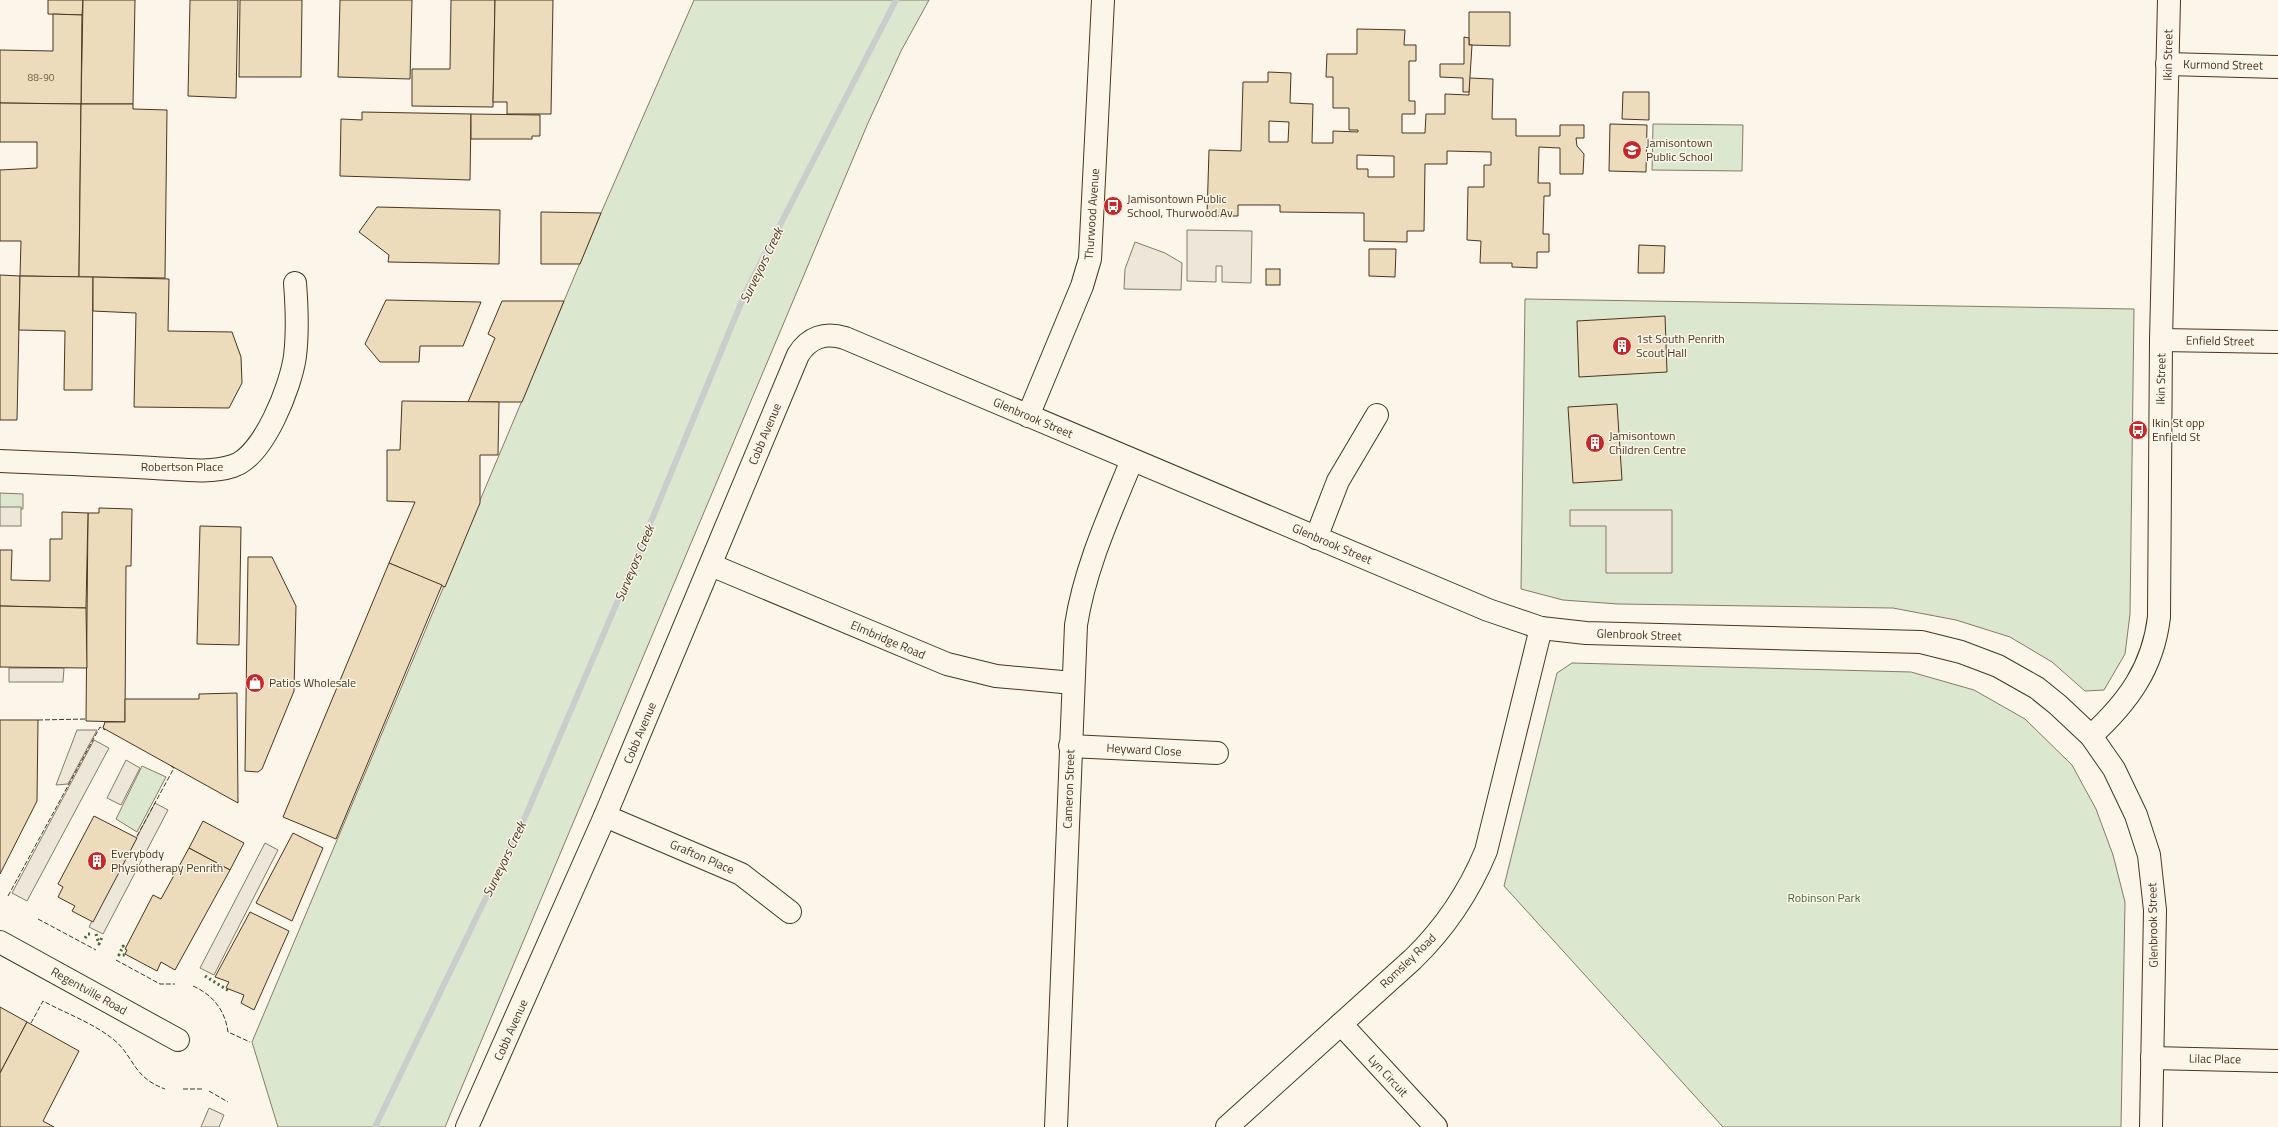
<svg xmlns="http://www.w3.org/2000/svg" width="2278" height="1127" viewBox="0 0 2278 1127" font-family="'Titillium Web',sans-serif">
<style>
.green{fill:#dce7d0;stroke:#887966}
.parking{fill:#ede7d9;stroke:#887966}
.lines{fill:none;stroke-linecap:round;stroke-linejoin:round}
.stream{stroke:#c9cecd;stroke-width:6}
.building{fill:#ecdcbc;stroke:#4a3520;fill-rule:evenodd}
.minor-casing{stroke:#4a3520;stroke-width:24}
.minor{stroke:#fbf6e9;stroke-width:22}
.hedge{stroke:#436837;stroke-width:3;stroke-dasharray:2 3;stroke-linecap:butt}
.fence{stroke:#4a3520;stroke-width:1;stroke-dasharray:5 2;stroke-linecap:butt}
.labels{text-anchor:middle;stroke-width:3;stroke-linejoin:round;paint-order:stroke}
.number-label{font-size:10px;fill:#725f47}
.street-label{font-size:12px;fill:#4a3520;stroke:#fbf6e9}
.poi-label{font-size:12px;fill:#4a3520;stroke:#fbf6e9;text-anchor:start}
.park-label{font-size:12px;fill:#436837;stroke:#fbf6e9}
.water-label{font-size:13px;font-style:italic;fill:#4a3520;stroke:#fbf6e9}
</style>
<rect width="100%" height="100%" fill="#fbf6e9"/>
<!-- green -->
<g class="green">
<polygon points="694,0 929,0 901,51 868,123 445,1127 278,1127 252,1042 601,213"/>
<polygon points="1653,124 1743,125 1742,171 1652,170"/>
<polygon points="1525,299 2134,309 2130,614 2125,654 2104,690 2085,691 2052,662 2010,637 1956,620 1893,608 1618,604 1563,600 1521,589"/>
<polygon points="0,493 23,494 23,509 0,508"/>
<polygon points="1572,663 1911,672 1974,690 2025,719 2072,765 2096,809 2113,855 2125,902 2121,1127 1723,1127 1504,886 1557,673"/>
<polygon points="142,766 166,777 137,832 116,819"/>
</g>
<!-- parking -->
<g class="parking">
<polygon points="1187,230 1252,231 1251,283 1222,282 1222,266 1216,266 1216,282 1187,281"/>
<polygon points="1135,242 1165,253 1182,263 1181,290 1124,289 1125,269"/>
<rect x="0" y="507" width="21" height="19"/>
<polygon points="1570,510 1672,510 1672,573 1606,573 1606,526 1570,526"/>
<polygon points="9,668 64,668 63,682 9,682"/>
<polygon points="77,730 97,730 68,784 56,785"/>
<polygon points="94,740 109,748 27,901 12,893"/>
<polygon points="126,760 140,768 121,805 107,798"/>
<polygon points="155,803 168,810 103,934 89,927"/>
<polygon points="265,843 278,850 214,975 200,968"/>
<polygon points="209,1108 224,1115 219,1127 201,1127"/>
</g>
<g class="lines">
<!-- stream -->
<polyline class="stream" points="375,1127 526,815 631,570 746,291 896,0"/>
</g>
<!-- building -->
<g class="building">
<polygon points="48,0 83,0 82,15 48,14"/>
<polygon points="83,0 135,0 133,104 81,104"/>
<polygon points="190,0 238,0 236,98 188,96"/>
<polygon points="240,0 302,0 301,77 239,77"/>
<polygon points="340,0 412,0 410,79 338,77"/>
<polygon points="451,0 495,0 493,107 412,106 412,69 450,69"/>
<polygon points="495,0 553,0 551,114 507,114 507,102 493,102"/>
<polygon points="1469,12 1510,12 1510,46 1469,45"/>
<polygon points="53,14 82,15 81,104 0,103 0,50 53,51"/>
<path d="M1357,29l48,1 -1,15h12v16h-7v40h6v13h-13v19h23l1,-19h19v-20l24,1v-17l24,1 -1,40h24v17h44v-11h24v13h-8l1,8 7,8 -1,20h-23v-26l-21,-1 -1,36h12v13h-6l-1,38h6v18h-12v16l-25,-1v-4h-32l1,-22 -14,-1 1,-53h16v-22h7v-13l-44,-1v13h-22l-1,67h-17v11l-43,-1v-28l-84,-1v-7h-42v11h-31l2,-66 32,1 2,-69h25v-10l23,1 -1,30 23,1 -1,39h21v-12l25,1v-2h-9v-22h-16v-31h-7l1,-23h30zM1269,121l20,1 -1,20h-19zM1357,155l37,1v21h-26v-8h-11z"/>
<polygon points="1464,37 1469,38 1469,45 1472,45 1469,92 1463,92 1463,78 1440,77 1440,64 1464,64"/>
<polygon points="1623,92 1649,92 1649,120 1622,119"/>
<polygon points="0,103 81,104 79,277 20,276 21,241 0,241 0,170 37,168 37,142 0,142"/>
<polygon points="81,104 133,104 133,109 167,110 165,278 79,277"/>
<polygon points="362,112 471,114 470,180 340,176 341,119 362,120"/>
<polygon points="471,114 540,115 540,136 532,136 532,139 471,139"/>
<polygon points="1610,124 1647,125 1646,172 1609,171"/>
<polygon points="377,207 500,210 499,264 388,262 389,255 359,232"/>
<polygon points="541,212 601,213 580,264 541,264"/>
<polygon points="1639,245 1665,246 1664,273 1638,273"/>
<polygon points="1369,249 1396,249 1395,277 1369,276"/>
<rect x="1266" y="269" width="14" height="16"/>
<polygon points="0,275 20,276 17,420 0,420"/>
<polygon points="20,276 93,277 92,390 64,390 65,331 19,330"/>
<polygon points="93,277 169,279 168,331 232,332 241,357 242,383 229,408 134,407 136,313 93,311"/>
<polygon points="386,300 481,302 463,346 420,346 419,362 380,362 365,344"/>
<polygon points="502,301 564,301 522,402 468,402 495,338 488,334"/>
<polygon points="1665,316 1667,372 1579,377 1577,321"/>
<polygon points="402,401 499,402 498,455 480,455 480,503 445,587 389,563 415,502 387,501 387,450 400,450"/>
<polygon points="1617,404 1622,480 1573,483 1568,407"/>
<polygon points="99,508 132,509 131,566 126,566 125,722 86,721 88,513 99,513"/>
<polygon points="62,512 88,513 86,608 0,606 0,550 12,550 11,580 50,581 50,539 62,539"/>
<polygon points="200,526 241,527 239,645 197,644"/>
<polygon points="248,557 272,557 296,606 294,691 262,769 258,772 245,771"/>
<polygon points="389,563 442,585 336,839 283,817"/>
<polygon points="0,606 86,608 87,668 0,667"/>
<polygon points="237,693 238,803 103,728 105,722 125,722 125,699 199,699 199,694"/>
<polygon points="0,720 38,720 37,801 0,874"/>
<polygon points="94,816 137,838 93,922 72,911 75,906 58,897 63,887 58,884"/>
<polygon points="203,821 244,843 230,870 189,848"/>
<polygon points="293,833 323,848 292,921 256,903"/>
<polygon points="189,848 230,870 175,970 161,962 157,971 125,954 127,950 125,949 153,895 161,899"/>
<polygon points="250,912 289,931 254,1010 241,1003 244,995 226,988 229,982 215,977"/>
<polygon points="0,1007 27,1022 0,1073"/>
<polygon points="27,1022 79,1051 43,1121 54,1127 0,1127 0,1073"/>
</g>
<g class="lines">
<defs>
<g id="minor">
<polyline points="2167,64 2278,67"/>
<polyline points="2161,340 2278,342"/>
<polyline points="1028,416 1082,286 1090,259 1103,0"/>
<path d="M0,461c51,2 103,4 154,7 25,1 55,6 79,-2 31,-10 58,-80 62,-110 3,-25 2,-48 0,-73"/>
<polyline points="1316,538 1338,481 1377,415"/>
<polyline points="711,565 947,664 996,676 1073,683"/>
<path d="M2091,736c37,-34 62,-68 68,-119l2,-277 8,-340"/>
<polyline points="1070,746 1217,753"/>
<polyline points="605,816 741,874 790,912"/>
<polyline points="0,942 178,1040"/>
<polyline points="1341,1024 1436,1127"/>
<polyline points="2152,1058 2278,1061"/>
<path d="M467,1127l138,-311 193,-461c11,-18 27,-23 47,-17l643,272 53,18 45,5 335,9 40,10 37,14 39,22 21,17 33,31 23,33 22,46 13,40 6,55 -4,217"/>
<path d="M1056,1127l20,-502c9,-58 34,-111 56,-165"/>
<path d="M1227,1127l186,-168c32,-31 56,-67 73,-108l55,-223"/>
</g>
</defs>
<!-- minor casing -->
<use href="#minor" class="minor-casing"/>
<!-- minor -->
<use href="#minor" class="minor"/>
<!-- hedge -->
<g class="hedge">
<polyline points="96,934 99,944 102,937"/>
<polyline points="85,938 88,934 93,934"/>
<polyline points="124,947 123,946 119,955 126,955"/>
<polyline points="205,976 229,991"/>
</g>
<!-- fence -->
<g class="fence">
<polyline points="38,720 86,719"/>
<polyline points="137,836 174,768 171,766"/>
<polyline points="8,896 100,727 105,730"/>
<polyline points="38,919 96,950"/>
<polyline points="116,960 160,984 175,984"/>
<path d="M193,986c20,9 32,24 35,46l22,10"/>
<path d="M31,1023l12,-22c22,12 50,22 70,38 22,18 19,38 52,50"/>
<polyline points="183,1089 202,1089"/>
<polyline points="209,1091 228,1102"/>
</g>
</g>
<!-- icons -->
<defs>
<symbol id="school-disc" viewBox="-11 -11 22 22"><circle r="9.5" fill="#c62828" stroke="#fbf6e9"/><path d="M0-5L7-2L0 1L-7-2ZM-4 1L0 2.5L4 1V4Q0 6-4 4Z" fill="#fff"/></symbol>
<symbol id="bus-disc" viewBox="-11 -11 22 22"><circle r="9.5" fill="#c62828" stroke="#fbf6e9"/><path d="M-5-6H5V4H4V6H2V4H-2V6H-4V4H-5ZM-3.5-4V0h7V-4ZM-3.5 1.2v1.5H-2V1.2ZM2 1.2v1.5H3.5V1.2Z" fill="#fff"/></symbol>
<symbol id="building-disc" viewBox="-11 -11 22 22"><circle r="9.5" fill="#c62828" stroke="#fbf6e9"/><path d="M-4-6H4V6H1V3H-1V6H-4ZM-2.5-4.3h1.7v1.8h-1.7ZM.8-4.3h1.7v1.8H.8ZM-2.5-1h1.7V.8h-1.7ZM.8-1h1.7V.8H.8Z" fill="#fff"/></symbol>
<symbol id="shop-disc" viewBox="-11 -11 22 22"><circle r="9.5" fill="#c62828" stroke="#fbf6e9"/><path d="M-5-2.5h2.3a2.7 3.5 0 0 1 5.4 0H5L5.5 6h-11ZM-1.5-2.5h3a1.5 2.3 0 0 0-3 0Z" fill="#fff"/></symbol>
</defs>
<g fill-rule="evenodd">
<use href="#school-disc" x="1621" y="139" width="22" height="22"/>
<use href="#bus-disc" x="1102" y="195" width="22" height="22"/>
<use href="#building-disc" x="1611" y="335" width="22" height="22"/>
<use href="#bus-disc" x="2127" y="419" width="22" height="22"/>
<use href="#building-disc" x="1584" y="432" width="22" height="22"/>
<use href="#shop-disc" x="244" y="672" width="22" height="22"/>
<use href="#building-disc" x="86" y="850" width="22" height="22"/>
</g>
<g class="labels">
<!-- number labels -->
<g class="number-label">
<text x="41" y="81">88-90</text>
</g>
<!-- street labels -->
<g class="street-label">
<text transform="translate(2168 55) rotate(-89)" y="4">Ikin Street</text>
<text transform="translate(2223 65) rotate(1)" y="4">Kurmond Street</text>
<text transform="translate(1092 214) rotate(-86)" y="4">Thurwood Avenue</text>
<text transform="translate(2220 341) rotate(1)" y="4">Enfield Street</text>
<text transform="translate(2161 379) rotate(-89)" y="4">Ikin Street</text>
<text transform="translate(1033 418) rotate(23)" y="4">Glenbrook Street</text>
<text transform="translate(765 434) rotate(-67)" y="4">Cobb Avenue</text>
<text x="182" y="471">Robertson Place</text>
<text transform="translate(1332 544) rotate(23)" y="4">Glenbrook Street</text>
<text transform="translate(1639 635) rotate(2)" y="4">Glenbrook Street</text>
<text transform="translate(888 640) rotate(23)" y="4">Elmbridge Road</text>
<text transform="translate(640 733) rotate(-67)" y="4">Cobb Avenue</text>
<text transform="translate(1144 750) rotate(3)" y="4">Heyward Close</text>
<text transform="translate(1069 789) rotate(-88)" y="4">Cameron Street</text>
<text transform="translate(702 857) rotate(23)" y="4">Grafton Place</text>
<text transform="translate(2153 925) rotate(-91)" y="4">Glenbrook Street</text>
<text transform="translate(1408 961) rotate(-44)" y="4">Romsley Road</text>
<text transform="translate(89 991) rotate(29)" y="4">Regentville Road</text>
<text transform="translate(511 1030) rotate(-66)" y="4">Cobb Avenue</text>
<text transform="translate(2215 1059) rotate(1)" y="4">Lilac Place</text>
<text transform="translate(1388 1076) rotate(47)" y="4">Lyn Circuit</text>
</g>
<!-- poi labels -->
<g class="poi-label">
<text x="1646" y="147">Jamisontown<tspan x="1646" dy="14">Public School</tspan></text>
<text x="1127" y="203">Jamisontown Public<tspan x="1127" dy="14">School, Thurwood Av</tspan></text>
<text x="1636" y="343">1st South Penrith<tspan x="1636" dy="14">Scout Hall</tspan></text>
<text x="2152" y="427">Ikin St opp<tspan x="2152" dy="14">Enfield St</tspan></text>
<text x="1609" y="440">Jamisontown<tspan x="1609" dy="14">Children Centre</tspan></text>
<text x="269" y="687">Patios Wholesale</text>
<text x="111" y="858">Everybody<tspan x="111" dy="14">Physiotherapy Penrith</tspan></text>
</g>
<!-- park labels -->
<g class="park-label">
<text x="1824" y="902">Robinson Park</text>
</g>
<!-- water labels -->
<g class="water-label">
<text transform="translate(761 265) rotate(-64)" y="5">Surveyors Creek</text>
<text transform="translate(634 563) rotate(-67)" y="5">Surveyors Creek</text>
<text transform="translate(504 859) rotate(-64)" y="5">Surveyors Creek</text>
</g>
</g>
</svg>
